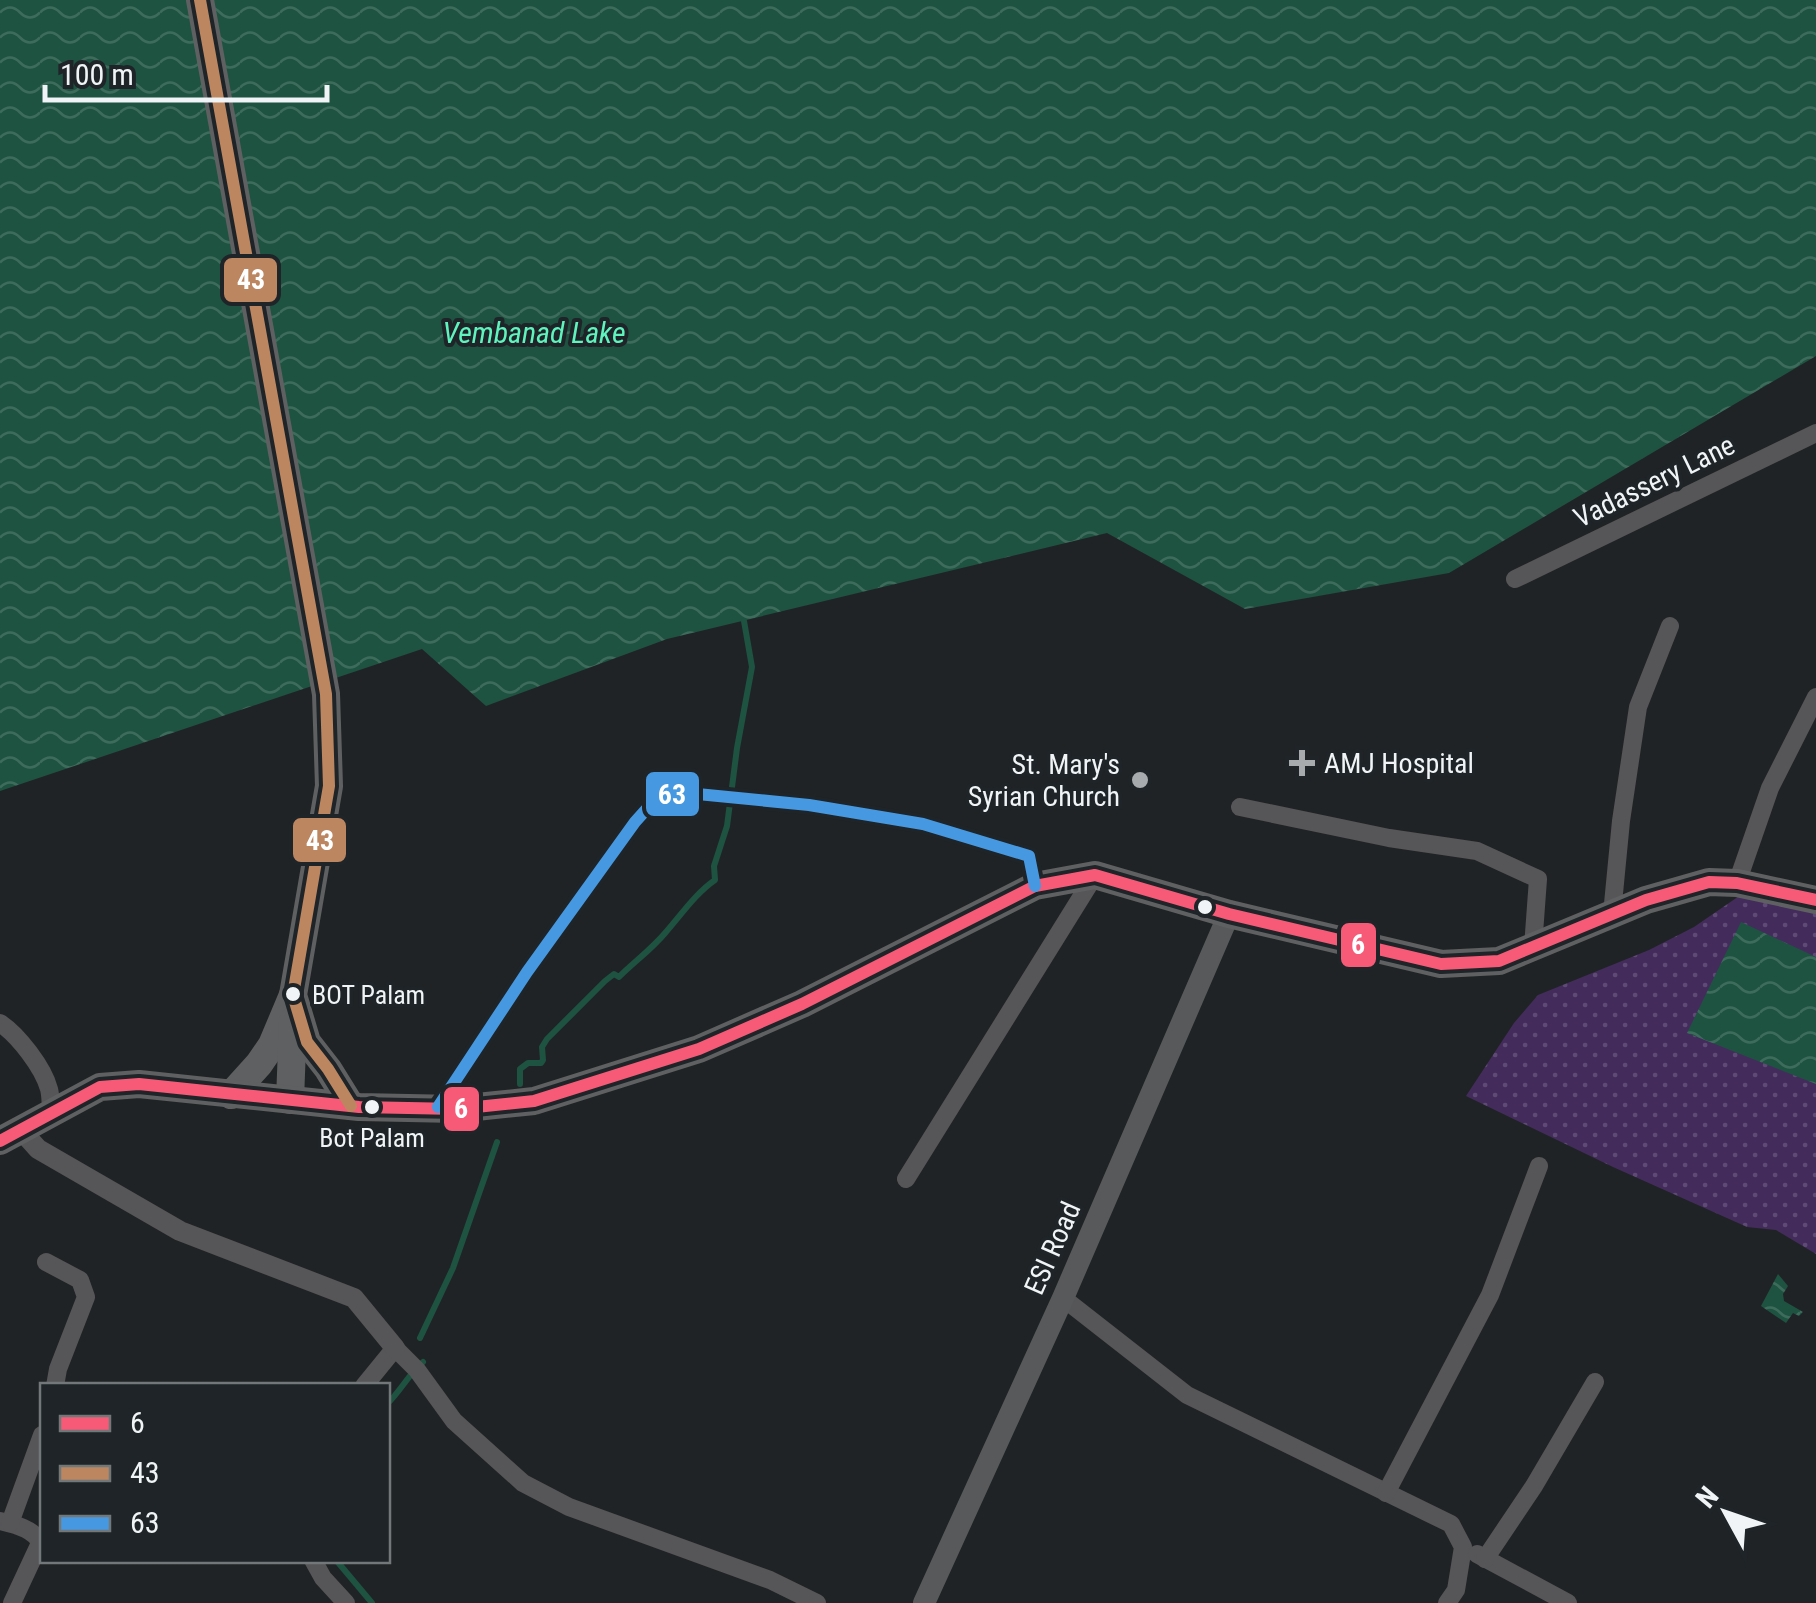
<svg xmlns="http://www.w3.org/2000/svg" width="1816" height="1603" viewBox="0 0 1816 1603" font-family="'Roboto Condensed',sans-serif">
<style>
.green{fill:url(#green-dots)}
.water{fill:url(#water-waves)}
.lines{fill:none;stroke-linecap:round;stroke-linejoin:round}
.stream{stroke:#1d5340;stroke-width:6}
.minor{stroke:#565658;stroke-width:18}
.tertiary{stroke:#565658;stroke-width:20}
.secondary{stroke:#57595a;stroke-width:22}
.primary{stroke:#5f6061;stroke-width:28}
.bus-1-casing{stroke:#1e2427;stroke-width:20}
.bus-2-casing{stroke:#1e2427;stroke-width:20}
.bus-3-casing{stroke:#1e2427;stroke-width:20}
.bus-1{stroke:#f75a77;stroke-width:12}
.bus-2{stroke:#bb8660;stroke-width:12}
.bus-3{stroke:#4699e1;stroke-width:12}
.poi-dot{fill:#a7abad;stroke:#1e2427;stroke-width:4}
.bus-dot{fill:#f0f4f6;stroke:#1e2427;stroke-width:4}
.labels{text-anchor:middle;stroke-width:8;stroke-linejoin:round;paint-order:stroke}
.bus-label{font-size:26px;fill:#f0f4f6;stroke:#1e2427;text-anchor:start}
.street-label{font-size:28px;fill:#f0f4f6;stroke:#1e2427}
.poi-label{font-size:28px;fill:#f0f4f6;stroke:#1e2427;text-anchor:start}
.water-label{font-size:30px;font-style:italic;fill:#5ff4be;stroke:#1e2427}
.line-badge{stroke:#1e2427;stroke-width:4}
.badge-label{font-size:28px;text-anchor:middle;font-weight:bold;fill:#fff}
</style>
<defs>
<pattern id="green-dots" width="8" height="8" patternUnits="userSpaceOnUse" patternTransform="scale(2.5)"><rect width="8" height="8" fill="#432b5c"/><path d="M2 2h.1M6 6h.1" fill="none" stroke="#5e4a74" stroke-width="1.8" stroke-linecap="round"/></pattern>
<pattern id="water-waves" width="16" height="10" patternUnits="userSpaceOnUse" patternTransform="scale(2.5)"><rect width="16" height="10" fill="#1d5340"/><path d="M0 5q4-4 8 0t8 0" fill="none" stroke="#3e6c5c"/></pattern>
</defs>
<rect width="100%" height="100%" fill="#202325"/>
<!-- green -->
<polygon class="green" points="1745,892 1816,906 1816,1254 1776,1230 1747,1227 1613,1167 1466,1096 1514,1023 1538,995 1649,950 1694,927"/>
<!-- water -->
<g class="water">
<polygon points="0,0 1816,0 1816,356 1449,573 1245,609 1107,533 667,639 486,706 422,649 0,791"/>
<polygon points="1741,922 1816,957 1816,1084 1687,1033"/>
<polygon points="1778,1274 1788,1286 1783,1294 1784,1301 1803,1312 1799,1316 1793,1313 1786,1323 1761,1306"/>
</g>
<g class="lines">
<!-- stream -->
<g class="stream">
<path d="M520,1084v-15l8,-6h13l2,-3 -1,-13 5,-8 58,-58 9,-7 5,3c15,-15 33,-28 47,-45 15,-17 30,-39 49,-52l-1,-14 13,-40 10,-78 15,-81 -8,-46"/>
<polyline points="420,1338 453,1268 497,1142"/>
<path d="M388,1403c13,-13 21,-29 35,-41"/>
<polyline points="336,1560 372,1603"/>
</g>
<!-- minor -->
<g class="minor">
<polyline points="1515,579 1816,433"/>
<polyline points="1240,807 1389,838 1477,851 1538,879 1533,947"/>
<polyline points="1737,883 1770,788 1816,697"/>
<polyline points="1612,914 1621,821 1638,707 1670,626"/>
<path d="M0,1023c18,12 43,44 49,66 2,7 1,16 3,24"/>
<polyline points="438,1107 527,972 635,822 653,802 677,792 809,805 923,824 1029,856 1035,886"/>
<polyline points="906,1179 1095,875"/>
<polyline points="46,1262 80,1280 86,1297 58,1369 55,1386"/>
<polyline points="1063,1298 1187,1395 1451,1524 1463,1547 1456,1590 1447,1603"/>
<polyline points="364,1386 395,1348 417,1370 454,1421 523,1483 569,1507 770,1580 817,1603"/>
<polyline points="1386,1493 1490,1295 1539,1166"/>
<path d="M0,1521c14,3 35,8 40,22l-28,60"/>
<polyline points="10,1523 42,1435"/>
<polyline points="1477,1554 1568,1603"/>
<polyline points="1485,1559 1534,1486 1595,1382"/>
<polyline points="313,1560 323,1578 346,1603"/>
</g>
<!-- tertiary -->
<polyline class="tertiary" points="21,1130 38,1149 180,1231 354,1298 395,1348"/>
<!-- secondary -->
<polyline class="secondary" points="924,1603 1063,1298 1229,914"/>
<!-- primary -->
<g class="primary">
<polyline points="200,0 326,694 329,786 293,995 307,1042 328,1069 351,1106"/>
<polyline points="231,1095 259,1064 272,1045 293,995"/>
<polyline points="290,1100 293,1021"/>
<polyline points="0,1141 100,1087 139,1084 359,1107 457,1109 534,1101 699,1049 802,1004 1035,886 1095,875 1229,914 1441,964 1499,961 1646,900 1709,882 1737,883 1816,900"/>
</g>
<defs>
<polyline id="bus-1" points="0,1141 100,1087 139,1084 359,1107 457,1109 534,1101 699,1049 802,1004 1035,886 1095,875 1229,914 1441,964 1499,961 1646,900 1709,882 1737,883 1816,900"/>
<polyline id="bus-2" points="200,0 326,694 329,786 293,995 307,1042 328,1069 351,1106"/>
<polyline id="bus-3" points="438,1107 527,972 635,822 653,802 677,792 809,805 923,824 1029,856 1035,886"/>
</defs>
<!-- bus-1 casing -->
<use href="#bus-1" class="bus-1-casing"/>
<!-- bus-2 casing -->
<use href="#bus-2" class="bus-2-casing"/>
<!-- bus-3 casing -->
<use href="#bus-3" class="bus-3-casing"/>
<!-- bus-1 -->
<use href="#bus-1" class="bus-1"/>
<!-- bus-2 -->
<use href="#bus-2" class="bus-2"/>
<!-- bus-3 -->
<use href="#bus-3" class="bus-3"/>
</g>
<!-- markers -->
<g class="poi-dot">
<path d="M1297 748h10v10h10v10h-10v10h-10v-10h-10v-10h10z"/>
<circle cx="1140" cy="780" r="10"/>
</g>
<g class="bus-dot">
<circle cx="1205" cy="907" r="9"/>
<circle cx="293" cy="994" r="9"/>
<circle cx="372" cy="1107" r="9"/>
</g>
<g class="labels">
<!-- bus labels -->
<g class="bus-label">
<text x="312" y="1004">BOT Palam</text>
<text x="372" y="1147" text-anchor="middle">Bot Palam</text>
</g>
<!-- street labels -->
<g class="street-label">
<text transform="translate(1654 481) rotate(-26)" y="10">Vadassery Lane</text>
<text transform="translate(1052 1248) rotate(-66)" y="10">ESI Road</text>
</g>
<!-- poi labels -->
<g class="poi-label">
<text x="1324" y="773">AMJ Hospital</text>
<text x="1120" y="774" text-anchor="end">St. Mary's<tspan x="1120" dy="32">Syrian Church</tspan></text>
</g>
<!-- water labels -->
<g class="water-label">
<text x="534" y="343">Vembanad Lake</text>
</g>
</g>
<g class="line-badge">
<rect x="222" y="256" width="57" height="48" rx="10" fill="#bb8660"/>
<rect x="644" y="770" width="57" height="48" rx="10" fill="#4699e1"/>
<rect x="291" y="816" width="57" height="48" rx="10" fill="#bb8660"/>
<rect x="1339" y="921" width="39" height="48" rx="10" fill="#f75a77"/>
<rect x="442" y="1085" width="39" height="48" rx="10" fill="#f75a77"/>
</g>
<g class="badge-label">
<text x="251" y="289">43</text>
<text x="672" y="804">63</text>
<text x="320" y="850">43</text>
<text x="1358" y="954">6</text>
<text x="461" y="1118">6</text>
</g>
<!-- legend -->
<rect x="40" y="1383" width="350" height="180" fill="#1e2427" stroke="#72777a" stroke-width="2.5"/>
<rect x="60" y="1416" width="50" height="15" fill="#f75a77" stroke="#72777a" stroke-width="2.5"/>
<text x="130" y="1433" font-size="30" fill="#f0f4f6">6</text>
<rect x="60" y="1466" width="50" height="15" fill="#bb8660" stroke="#72777a" stroke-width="2.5"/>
<text x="130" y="1483" font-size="30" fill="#f0f4f6">43</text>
<rect x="60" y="1516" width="50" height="15" fill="#4699e1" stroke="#72777a" stroke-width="2.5"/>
<text x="130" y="1533" font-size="30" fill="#f0f4f6">63</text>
<!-- north arrow -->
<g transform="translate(1726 1513) rotate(310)" stroke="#1e2427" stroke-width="8" paint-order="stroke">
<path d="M0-8L18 38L0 25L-18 38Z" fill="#f0f4f6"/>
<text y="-15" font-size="28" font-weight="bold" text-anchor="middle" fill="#f0f4f6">N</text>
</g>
<!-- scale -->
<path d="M45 85v15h282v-15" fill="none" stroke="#f0f4f6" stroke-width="5"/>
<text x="60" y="85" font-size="30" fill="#f0f4f6" stroke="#1e2427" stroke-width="8" paint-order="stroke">100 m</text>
</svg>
